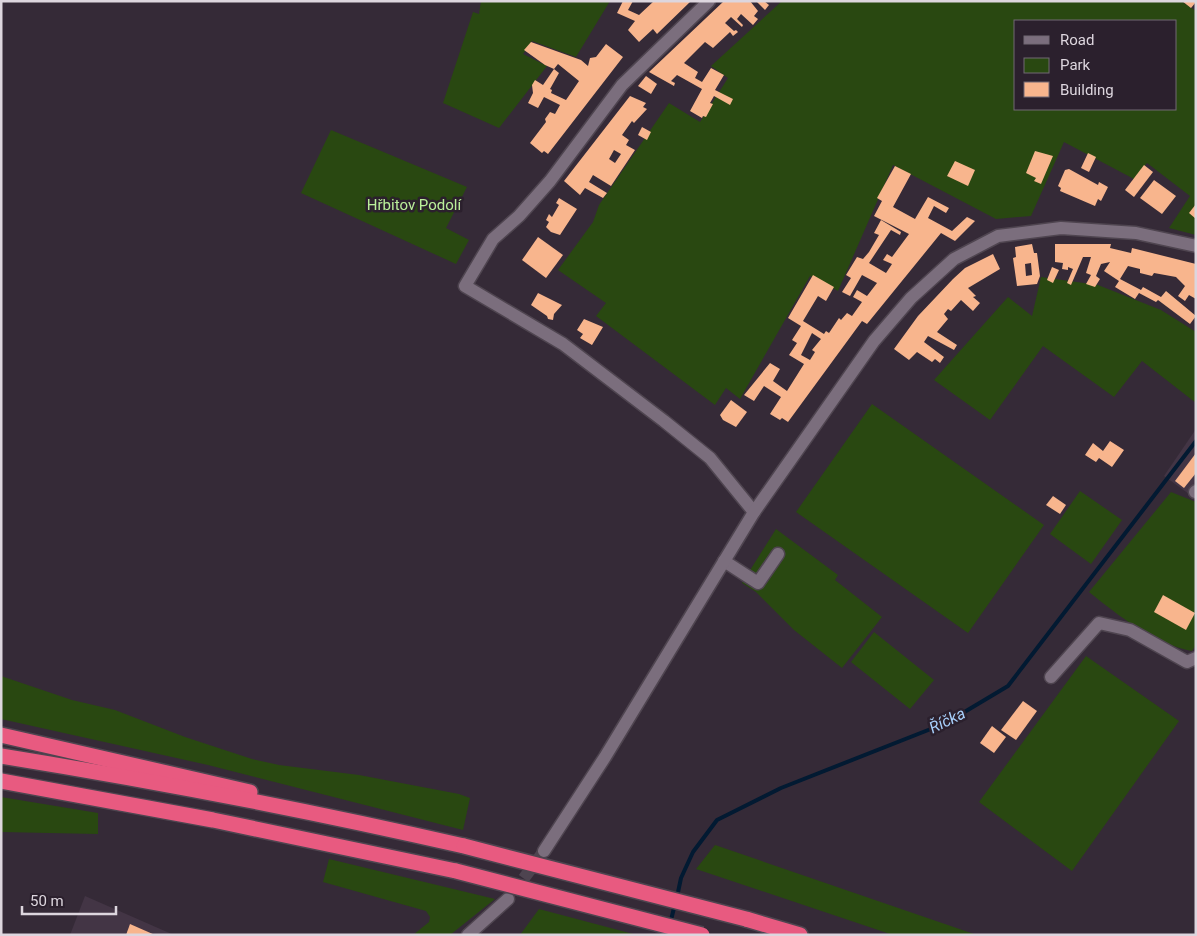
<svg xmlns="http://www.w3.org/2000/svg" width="1197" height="936" viewBox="0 0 1197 936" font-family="Roboto,sans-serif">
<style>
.built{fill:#433545}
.green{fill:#294811;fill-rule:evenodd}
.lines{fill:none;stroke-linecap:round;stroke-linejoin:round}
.stream{stroke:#021a32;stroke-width:4}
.building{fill:#f8b58d;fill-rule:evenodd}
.minor-tunnel{stroke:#4e4450;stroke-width:12;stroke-dasharray:12 6;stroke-linecap:butt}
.minor-casing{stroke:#4f4550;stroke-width:15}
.highway-casing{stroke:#4f4550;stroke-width:18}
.minor{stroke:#7b6e7d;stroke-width:12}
.highway{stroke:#e85a80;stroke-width:15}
.highway-bridge-casing{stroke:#4f4550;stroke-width:18;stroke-linecap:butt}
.highway-bridge{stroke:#e85a80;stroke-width:15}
.labels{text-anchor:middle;stroke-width:5;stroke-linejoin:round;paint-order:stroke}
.park-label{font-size:15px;fill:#baef9a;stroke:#2b202d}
.water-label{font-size:16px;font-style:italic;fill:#a8d0fc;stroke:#2b202d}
</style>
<rect width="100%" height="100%" fill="#352a37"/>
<!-- built -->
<g class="built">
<polygon points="1196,429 1196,499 1164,476"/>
<polygon points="85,896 174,935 70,935"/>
</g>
<!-- green -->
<g class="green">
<polygon points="481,1 610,1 576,57 532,41 523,54 547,66 499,128 443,103 473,12 479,14"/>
<path d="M782,1h399l15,10v224l-27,-7 21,-32 -43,-33 -13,16 -70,-37 -33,74 -35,3 -103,-54 -55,126 -28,-15 -70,123 -14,-11 -11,17 -119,-89 10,-13 -48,-33 35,-48 6,-17 70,-102 31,19 28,-44 -17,-12zM1016,21h160v88h-160z"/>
<polygon points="331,130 467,187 446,228 469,240 456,264 301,193"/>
<polygon points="1041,277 1098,285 1161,310 1196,332 1196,403 1142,361 1114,397 1043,346 990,420 934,380 1008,297 1032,316"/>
<polygon points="872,404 1044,525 968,633 796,512"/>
<polygon points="1080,491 1122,520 1091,564 1050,534"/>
<path d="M1171,492l25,10v143l-4,6c-38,-7 -73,-35 -103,-59z"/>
<polygon points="776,529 838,575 835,580 882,617 842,668 794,630 756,592 742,583"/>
<polygon points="874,632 934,680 910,709 851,662"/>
<polygon points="1086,656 1179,721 1072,871 979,802"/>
<polygon points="1,676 72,700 115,710 185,737 252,759 279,765 359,775 459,794 470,798 463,830 208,765 1,719"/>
<polygon points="1,797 98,813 98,834 1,832"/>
<polygon points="715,845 977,935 893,935 696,869"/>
<polygon points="329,859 495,899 450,935 413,935 429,922 430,917 426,911 323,882"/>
<polygon points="539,909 637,935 520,935"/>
</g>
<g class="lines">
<!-- stream -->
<g class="stream">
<polyline points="677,897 681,878 693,852 717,820 781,788 946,723 1008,686 1196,441"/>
<polyline points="670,924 675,904"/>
</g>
</g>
<!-- building -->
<g class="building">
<polygon points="623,1 633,1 628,10 639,15 654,1 691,1 657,34 653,29 639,42 628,30 635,21 617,13"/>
<polygon points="724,1 750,1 758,11 754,16 758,19 753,25 741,14 737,19 743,25 742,27 731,17 725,23 734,31 736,30 738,32 733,36 730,32 713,48 705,42 684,63 698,72 695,78 702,82 711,68 724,75 715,90 733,99 730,105 714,96 710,103 713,104 706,117 703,116 702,118 690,111 702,89 677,75 671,81 675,83 674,86 649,72"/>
<polygon points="756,1 764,1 769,5 765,10"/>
<polygon points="1182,1 1196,1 1196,2 1191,8"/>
<polygon points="531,42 581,60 588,66 590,58 596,57 606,44 623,57 548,154 544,151 542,153 530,143 546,122 545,119 550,112 555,114 560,105 544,97 538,108 528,103 533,93 532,85 535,80 543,85 554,69 559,73 550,89 552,90 551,93 566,100 579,81 558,64 554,69 545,65 524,50"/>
<polygon points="646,76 657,84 651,94 638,86"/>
<path d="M630,96l16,7 -3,4 4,2 -13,14 -2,-2 -10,14 7,5 -3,5 9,5 -24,36 -18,-11 -4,7 18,11 -4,5 -18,-10 -5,7 -16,-14zM614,150l7,4 -6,9 -6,-4z"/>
<polygon points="642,127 651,132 647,140 638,135"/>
<polygon points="1035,151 1053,156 1041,184 1034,181 1036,178 1026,173"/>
<polygon points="1088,153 1096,157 1089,172 1081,168"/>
<polygon points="955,161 975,170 968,186 947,176"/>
<polygon points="1144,165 1153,172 1134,197 1125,190"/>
<path d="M895,166l16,8 -18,33 22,12 13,-22 21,11 -3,5 -12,-7 -6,12 24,13 15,-14 8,4 -20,20 -14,-8 -74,91 -5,-3 -74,101 -6,-4 -2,2 -10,-6 11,-17 -17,-11 -10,15 -10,-6 26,-32 10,6 -7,12 14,10 17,-27 -15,-9 8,-12 -5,-3 9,-14 -13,-8 25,-43 21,12 -8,14 -8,-5 -15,25 21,13 2,-3 3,2 10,-15 2,2 6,-7 5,3 10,-14 -9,-5 4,-7 10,6 10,-13 -15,-8 -12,21 -8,-4 9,-14 -5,-3 11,-18 6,2 6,-7 10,-17 -5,-2 7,-13 20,12 -1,3 -9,-5 -22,33 17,10 6,-9 -9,-4 4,-6 5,3 17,-23 -35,-18 8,-15 -5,-3zM812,333l9,6 -9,11 3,2 -5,8 -9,-5z"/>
<polygon points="1069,169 1098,185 1099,182 1108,187 1101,201 1098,199 1095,206 1060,191 1061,188 1058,186 1065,170"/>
<polygon points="1154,180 1176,196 1162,214 1140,198"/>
<polygon points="559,198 577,209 560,235 551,232 546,227 549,222 546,220 549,214 552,217 559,205 556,203"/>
<polygon points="1196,204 1196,219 1189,213"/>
<polygon points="538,237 563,255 546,278 522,260"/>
<path d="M1032,244l2,9h3l3,23 -3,8 -20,2 -4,-28 3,-1 -1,-10zM1031,263l1,12 -6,1 -1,-12z"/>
<polygon points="1055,244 1111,244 1110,248 1131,253 1132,248 1196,264 1196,299 1189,295 1185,301 1178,296 1185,286 1176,277 1154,273 1152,276 1140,273 1140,269 1128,266 1120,279 1141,290 1143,287 1161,297 1166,291 1196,316 1190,324 1158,300 1156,302 1139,293 1135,299 1115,287 1119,281 1104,271 1110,262 1101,264 1096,276 1100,279 1095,287 1086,284 1091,275 1086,273 1091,257 1083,257 1071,285 1067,283 1073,269 1068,267 1068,270 1062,269 1063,263 1055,262"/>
<polygon points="993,254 1000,269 968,288 976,296 973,297 980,303 973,311 961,300 951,311 948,309 944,314 948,319 937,332 957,345 954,350 928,336 924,342 944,357 940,363 935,359 932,362 917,352 909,360 894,349 918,316 953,279 965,268"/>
<polygon points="1052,267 1059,270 1053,283 1047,280"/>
<polygon points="538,293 562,305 554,314 553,320 548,319 547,316 531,305"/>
<polygon points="584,319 603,327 592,345 580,338 583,334 577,330"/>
<polygon points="731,400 747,412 736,427 723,420 720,415"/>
<polygon points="1110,441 1124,450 1112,467 1099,458 1096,462 1085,455 1093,443 1103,451"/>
<polygon points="1196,453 1196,473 1184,488 1175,481"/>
<polygon points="1053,496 1066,505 1060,514 1046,505"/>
<polygon points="1163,595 1195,613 1186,630 1154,612"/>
<polygon points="1023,701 1037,711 1016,740 1001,730"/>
<polygon points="992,726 1006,737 994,753 980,743"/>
<polygon points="130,924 155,935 126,935"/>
</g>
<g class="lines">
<!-- minor-tunnel -->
<polyline class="minor-tunnel" points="513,893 544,851"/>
<defs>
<g id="minor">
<polyline points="709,1 622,85 550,181 519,216 493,239 465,286 563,344 664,421 710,458 754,512"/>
<polyline points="1195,492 1196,491"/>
<polyline points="724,561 758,583 778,554"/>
<polyline points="1051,677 1099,623 1130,630 1187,662 1196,658"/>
<polyline points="544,851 605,757 754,512 874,341 911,298 954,259 998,236 1061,228 1136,233 1196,246"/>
<polyline points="468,935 508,899"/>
</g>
<g id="highway">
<polyline points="1,735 250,792"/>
<path d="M1,756c155,25 310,55 463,90"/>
<polyline points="1,781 213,820 456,871"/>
<polyline points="746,919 800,935"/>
</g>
</defs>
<!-- minor casing -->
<use href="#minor" class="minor-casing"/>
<!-- highway casing -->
<use href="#highway" class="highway-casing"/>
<!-- minor -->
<use href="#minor" class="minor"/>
<!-- highway -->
<use href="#highway" class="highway"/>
<defs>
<g id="highway-bridge">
<polyline points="464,846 746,919"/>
<polyline points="456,871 702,935"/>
</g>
</defs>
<!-- highway-bridge casing -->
<use href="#highway-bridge" class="highway-bridge-casing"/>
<!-- highway-bridge -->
<use href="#highway-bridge" class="highway-bridge"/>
</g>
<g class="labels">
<!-- park labels -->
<g class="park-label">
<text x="414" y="210">Hřbitov Podolí</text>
</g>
<!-- water labels -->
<g class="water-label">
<text transform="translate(947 720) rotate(-26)" y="6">Říčka</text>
</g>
</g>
<!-- border -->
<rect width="1197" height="936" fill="none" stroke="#ddd6de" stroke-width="5"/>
<!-- legend -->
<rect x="1014" y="20" width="162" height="90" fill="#2b202d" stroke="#726974"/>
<rect x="1024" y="36" width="25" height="8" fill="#7b6e7d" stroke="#726974"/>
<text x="1060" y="45" font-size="15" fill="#ddd6de">Road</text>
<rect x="1024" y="58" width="25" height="15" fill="#294811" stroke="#726974"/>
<text x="1060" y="70" font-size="15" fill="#ddd6de">Park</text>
<rect x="1024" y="82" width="25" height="15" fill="#f8b58d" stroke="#726974"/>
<text x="1060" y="95" font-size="15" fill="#ddd6de">Building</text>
<!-- scale -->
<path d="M22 906v8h94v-8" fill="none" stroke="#ddd6de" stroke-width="2.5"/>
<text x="30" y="906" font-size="15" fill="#ddd6de" stroke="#2b202d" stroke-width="4" paint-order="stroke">50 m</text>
</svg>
